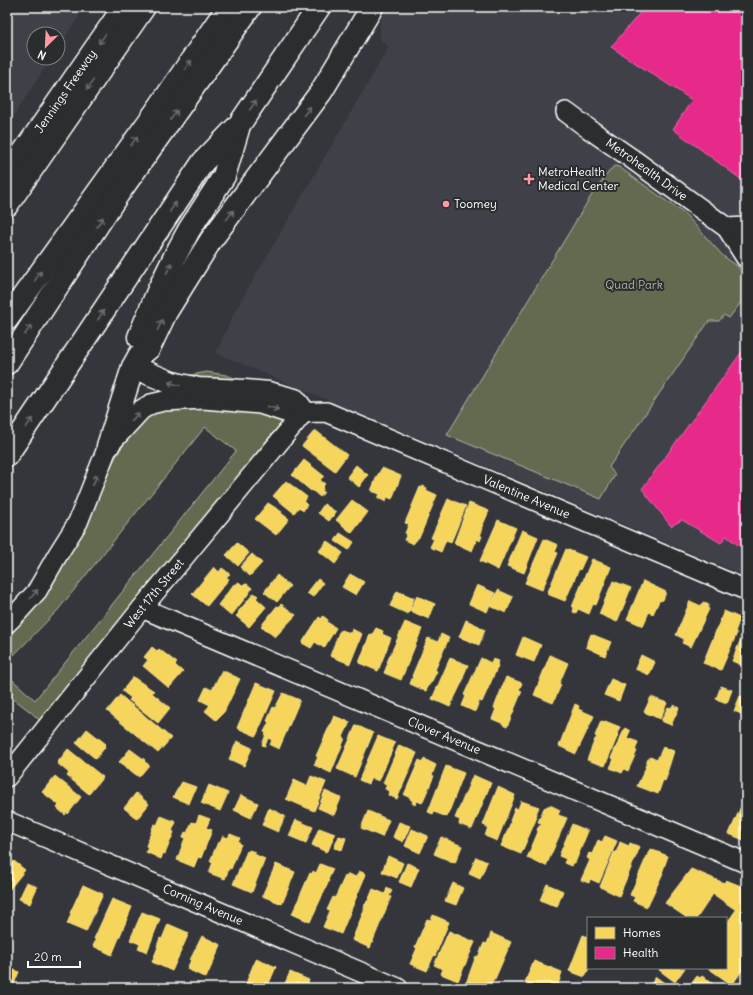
<svg xmlns="http://www.w3.org/2000/svg" width="753" height="995" viewBox="0 0 753 995" font-family="Delius,sans-serif">
<style>
.built{fill:#40414a}
.green{fill:#636a50;stroke:#b1b4a8}
.homes{fill:#f6d55c;stroke:#f9e28d}
.health{fill:#e7298a;stroke:#ee69ad}
.lines{fill:none;stroke-linecap:round;stroke-linejoin:round}
.minor-casing{stroke:#fff;stroke-width:22}
.highway-casing{stroke:#fff;stroke-width:25}
.minor{stroke:#2a2d2e;stroke-width:19}
.highway{stroke:#2a2d2e;stroke-width:22}
.oneway{stroke:#6a6c6d}
.poi-dot{fill:#ff9aa2;stroke:#2a2d2e;stroke-width:1.5}
.labels{text-anchor:middle;stroke-width:4;stroke-linejoin:round;paint-order:stroke}
.street-label{font-size:12px;fill:#fff;stroke:#2a2d2e}
.poi-label{font-size:12px;fill:#fff;stroke:#2a2d2e;text-anchor:start}
.park-label{font-size:12px;fill:#b1b4a8;stroke:#2a2d2e}
</style>
<rect width="100%" height="100%" fill="#34363b"/>
<filter id="ink" filterUnits="userSpaceOnUse"><feTurbulence type="fractalNoise" baseFrequency=".025" numOctaves="2"/><feDisplacementMap in="SourceGraphic" scale="8" xChannelSelector="R" yChannelSelector="G"/><feConvolveMatrix kernelMatrix="1 2 1 2 8 2 1 2 1" color-interpolation-filters="sRGB"/></filter>
<g filter="url(#ink)">
<!-- built -->
<g class="built">
<polygon points="7,7 85,7 58,48 58,34 34,34 34,58 51,58 7,126"/>
<polygon points="388,7 746,7 746,576 216,353 235,311 389,47 382,42 380,36 380,26 381,19"/>
</g>
<!-- green -->
<g class="green">
<polygon points="615,166 619,167 686,215 723,256 736,265 746,277 746,296 729,318 724,315 719,321 709,321 609,467 615,475 601,499 447,435 591,196 611,169"/>
<polygon points="207,372 226,375 310,405 47,728 32,713 7,694 7,675 35,700 236,451 205,427 58,610 7,662 7,622 94,495 120,450 149,407 159,395 175,382 191,375"/>
</g>
<!-- homes -->
<g class="homes">
<polygon points="315,430 347,455 335,471 302,446"/>
<polygon points="304,460 324,476 320,480 325,484 322,487 323,489 322,491 324,492 320,497 312,490 311,491 292,475"/>
<polygon points="356,465 368,475 359,487 347,477"/>
<polygon points="382,468 401,476 392,499 387,497 386,502 378,498 380,494 371,491 377,476"/>
<polygon points="286,481 307,497 304,502 307,505 303,511 299,507 294,513 273,496"/>
<polygon points="423,486 427,488 426,490 437,495 420,536 413,544 404,540 407,534 405,533 409,524 405,523 420,487 422,488"/>
<polygon points="448,499 466,506 451,542 446,540 441,552 430,547 434,539 431,538"/>
<polygon points="352,500 368,512 352,533 336,520"/>
<polygon points="268,503 282,512 281,513 289,519 276,535 255,519"/>
<polygon points="469,503 489,511 482,527 483,528 480,536 482,536 480,541 477,539 472,551 454,543"/>
<polygon points="324,504 336,512 329,521 318,513"/>
<polygon points="498,520 516,528 498,570 480,561"/>
<polygon points="522,530 538,537 524,573 507,566"/>
<polygon points="340,533 354,542 349,550 335,541"/>
<polygon points="544,539 558,545 555,552 558,553 542,590 525,583"/>
<polygon points="327,541 343,553 335,564 319,551"/>
<polygon points="237,543 249,553 238,566 226,555"/>
<polygon points="566,549 586,557 580,570 579,569 565,601 547,594"/>
<polygon points="252,554 262,563 250,576 240,567"/>
<polygon points="592,559 611,567 596,605 593,604 589,614 578,609 576,613 573,612 574,608 572,607"/>
<polygon points="214,567 219,572 222,568 230,574 226,577 229,579 207,606 192,594"/>
<polygon points="350,574 364,582 356,595 342,587"/>
<polygon points="277,575 290,586 277,602 264,592"/>
<polygon points="318,579 323,583 313,597 307,593"/>
<polygon points="613,581 631,588 617,622 599,614"/>
<polygon points="643,581 666,592 663,600 659,601 653,614 649,612 643,626 627,619"/>
<polygon points="239,582 242,585 247,584 252,588 249,593 231,616 218,605 234,584 235,585"/>
<polygon points="477,585 495,593 487,612 469,604"/>
<polygon points="498,590 513,597 506,613 490,606"/>
<polygon points="397,591 414,598 408,614 390,606"/>
<polygon points="254,593 258,596 256,598 266,607 249,627 236,616 239,613 238,612"/>
<polygon points="417,596 435,604 429,619 410,611"/>
<polygon points="690,601 701,606 703,602 709,605 707,608 709,609 691,647 682,643 684,639 676,635"/>
<polygon points="281,604 296,615 275,637 261,626 277,606 279,607"/>
<polygon points="724,611 740,618 735,632 737,633 721,670 703,663"/>
<polygon points="323,616 328,620 327,622 336,628 324,648 315,642 311,648 302,643 319,617 322,619"/>
<polygon points="466,620 479,626 478,627 485,630 479,645 459,637"/>
<polygon points="405,622 422,629 401,680 384,673 388,663 387,662"/>
<polygon points="746,626 746,667 732,661"/>
<polygon points="376,628 383,631 382,634 391,638 378,671 359,663 370,634 372,635"/>
<polygon points="352,629 362,634 350,664 330,656 339,632 340,632 341,630 351,633"/>
<polygon points="441,634 449,638 435,670 437,671 431,683 430,683 426,691 410,684 413,676 412,676 428,638 438,642"/>
<polygon points="591,634 611,642 605,656 586,647"/>
<polygon points="523,637 541,645 534,662 516,655"/>
<polygon points="152,647 157,651 159,649 177,663 175,665 183,672 169,688 143,666 148,660 144,657"/>
<polygon points="550,655 568,663 559,684 561,685 553,703 534,695"/>
<polygon points="641,655 655,662 649,675 635,669"/>
<polygon points="450,658 468,665 463,677 464,678 450,707 432,699"/>
<polygon points="481,658 491,663 493,659 499,661 497,665 498,666 482,702 479,701 475,712 462,706 466,696 464,695"/>
<polygon points="222,670 240,679 224,712 216,720 205,711 210,705 200,700 206,687 212,690"/>
<polygon points="133,677 154,691 152,693 170,708 158,723 129,700 131,698 122,691"/>
<polygon points="506,677 522,683 519,690 522,691 507,727 503,725 504,724 492,719 496,709 494,708"/>
<polygon points="611,679 625,685 619,701 604,695"/>
<polygon points="256,683 276,691 256,736 237,728"/>
<polygon points="721,686 732,690 727,703 716,699"/>
<polygon points="283,693 300,700 279,749 270,745 272,740 268,738 265,746 262,745 265,737 266,733 264,732 269,722 267,721 273,707 275,708"/>
<polygon points="120,695 171,738 158,753 107,711"/>
<polygon points="740,696 746,698 746,716 734,711"/>
<polygon points="651,697 667,703 660,719 644,712"/>
<polygon points="575,704 579,706 578,709 594,716 576,754 559,746"/>
<polygon points="673,705 679,708 671,725 661,721 668,707 671,708"/>
<polygon points="334,716 350,722 343,737 345,738 331,773 314,765 318,757 316,756"/>
<polygon points="601,721 605,722 605,721 620,727 617,734 618,735 605,766 587,760 595,739 596,739 597,737 595,736"/>
<polygon points="356,725 373,733 355,777 337,769"/>
<polygon points="625,728 630,731 627,738 638,742 635,751 637,751 628,771 624,769 622,773 610,768 614,759 611,758"/>
<polygon points="87,729 106,744 104,746 105,747 96,759 76,743"/>
<polygon points="378,736 395,743 379,781 371,778 368,784 359,780"/>
<polygon points="237,741 252,748 244,766 229,759"/>
<polygon points="399,745 417,753 397,799 388,795 389,791 385,789 387,784 383,783"/>
<polygon points="663,747 674,751 667,773 668,773 665,781 663,780 658,794 637,786 646,767 645,767 648,759 649,759 650,757 657,760"/>
<polygon points="68,749 103,777 89,794 67,776 69,773 57,763"/>
<polygon points="130,749 145,760 144,761 149,765 139,777 119,762"/>
<polygon points="424,759 436,765 432,775 434,776 422,803 417,801 415,805 412,803 413,801 410,799 411,798 404,795 419,760 423,762"/>
<polygon points="446,766 464,773 447,817 434,812 433,814 428,812"/>
<polygon points="473,775 491,783 472,829 459,824 460,820 455,818"/>
<polygon points="55,776 81,797 68,814 67,812 65,815 57,808 59,805 42,792"/>
<polygon points="311,776 326,782 314,811 286,799 294,780 307,786"/>
<polygon points="182,782 196,787 189,804 173,797"/>
<polygon points="209,785 228,793 220,811 201,803"/>
<polygon points="498,787 515,795 497,841 485,836 488,827 483,825"/>
<polygon points="325,791 341,798 334,815 318,808"/>
<polygon points="136,793 149,804 137,819 124,808"/>
<polygon points="241,795 258,803 251,818 234,810"/>
<polygon points="746,795 746,841 729,834"/>
<polygon points="521,801 539,807 535,816 537,817 521,854 501,846 511,822 510,821 515,808 518,809"/>
<polygon points="550,805 560,810 558,815 567,818 546,866 527,858 538,832 537,829 542,823 538,822 544,808"/>
<polygon points="269,808 285,816 278,832 262,825"/>
<polygon points="368,811 389,820 382,837 361,828"/>
<polygon points="199,815 210,819 206,828 212,830 201,858 198,857 194,867 177,860 185,838 183,837 185,832 187,833 192,822 196,823"/>
<polygon points="161,816 176,822 172,831 174,832 165,854 163,853 161,859 146,852 148,847 146,846 154,824 157,825"/>
<polygon points="296,820 313,827 306,843 289,836"/>
<polygon points="399,822 410,826 403,842 393,837"/>
<polygon points="572,824 588,831 575,863 573,862 571,866 564,863 566,859 559,856"/>
<polygon points="319,828 335,834 328,851 326,851 326,852 312,845"/>
<polygon points="412,829 428,836 420,853 405,846"/>
<polygon points="230,834 240,838 238,842 241,844 231,869 229,868 225,879 209,873 213,862 210,861 218,842 220,843 223,836 228,838"/>
<polygon points="339,836 346,838 342,850 334,848"/>
<polygon points="605,836 617,841 599,883 590,879 589,883 581,880 590,860 587,858 589,853 592,854 598,840 602,842"/>
<polygon points="441,837 462,846 455,863 434,854"/>
<polygon points="620,842 629,846 630,843 640,847 619,896 600,887 614,852 616,853"/>
<polygon points="650,849 668,856 662,873 663,873 647,907 633,901 635,897 630,895"/>
<polygon points="249,850 255,852 254,854 265,859 252,892 233,884 247,851 249,852"/>
<polygon points="388,856 403,863 397,878 382,872"/>
<polygon points="476,857 487,862 480,879 469,874"/>
<polygon points="7,860 10,862 11,864 14,861 25,870 8,891 7,890"/>
<polygon points="407,863 419,868 411,887 399,882"/>
<polygon points="276,864 295,872 282,904 262,896"/>
<polygon points="320,864 333,869 328,880 329,881 310,922 292,914 310,873 312,874 313,871 316,873"/>
<polygon points="691,869 724,883 726,880 746,888 746,965 732,985 708,968 726,968 726,924 736,910 713,894 697,918 687,918 665,903"/>
<polygon points="359,871 366,874 341,934 323,927 330,911 327,910 333,897 335,898 345,876 347,877 348,874 356,877"/>
<polygon points="27,882 37,887 30,904 19,899"/>
<polygon points="453,883 463,888 456,905 445,901"/>
<polygon points="547,884 563,891 557,907 540,900"/>
<polygon points="83,885 103,894 86,932 67,924 71,914 70,913"/>
<polygon points="387,888 392,891 389,896 391,897 370,948 352,940 365,908 364,908 365,904 367,904 366,904 367,901 368,901 373,889 385,894"/>
<polygon points="112,899 132,907 112,955 93,946 96,940 94,939"/>
<polygon points="142,912 160,919 147,952 138,948 140,944 130,940"/>
<polygon points="433,915 449,922 435,956 434,955 427,971 410,964 417,948 415,947 427,919 431,920"/>
<polygon points="168,924 189,933 172,971 152,962 158,947 157,946 160,938 162,939"/>
<polygon points="449,931 475,942 458,981 441,974 443,969 434,965"/>
<polygon points="491,933 511,942 495,979 494,979 490,988 470,988 465,986 476,956 478,957 484,943 487,944"/>
<polygon points="583,935 588,937 589,968 585,977 569,971"/>
<polygon points="202,936 221,945 206,978 187,969 191,960 190,960"/>
<polygon points="256,958 276,967 267,988 244,988"/>
<polygon points="534,961 562,972 557,988 534,988 535,986 525,982"/>
<polygon points="7,967 19,972 13,986 7,983"/>
<polygon points="661,968 685,968 675,982 659,970"/>
<polygon points="290,972 309,980 306,988 283,988"/>
<polygon points="697,976 700,978 702,976 719,988 691,988 693,985 692,983"/>
<polygon points="656,977 670,987 669,988 648,988"/>
</g>
<!-- health -->
<g class="health">
<polygon points="645,7 746,7 746,183 673,129 692,100 611,47"/>
<polygon points="746,346 746,551 726,536 721,543 682,520 671,526 642,489"/>
</g>
<g class="lines">
<defs>
<g id="minor">
<path id="s1" d="M566,112l23,17 42,29 96,70 19,30"/>
<polyline points="727,228 746,227"/>
<path id="s2" d="M142,608l604,255"/>
<path id="s3" d="M7,623l12,-12 18,-20 21,-37 20,-32 30,-76 33,-36 10,-6 13,-3 40,-2 56,5 28,9 38,-1 420,178"/>
<path id="s4" d="M7,777l135,-169 162,-196"/>
<path id="s5" d="M7,821l391,167"/>
</g>
<g id="highway">
<path id="s6" d="M7,176l117,-169"/>
<polyline points="7,205 144,7"/>
<polyline points="7,319 158,109 228,7"/>
<polyline points="139,337 159,289 175,256 189,230 224,176 238,129"/>
<polyline points="7,363 118,194 250,7"/>
<polyline points="133,367 172,383 198,389 245,391 269,393 295,400 304,412"/>
<polyline points="108,446 133,367 139,356 149,348 166,312 211,240 321,92 372,7"/>
<polyline points="7,455 203,162 239,125 319,7"/>
</g>
</defs>
<!-- minor casing -->
<use href="#minor" class="minor-casing"/>
<!-- highway casing -->
<use href="#highway" class="highway-casing"/>
<!-- minor -->
<use href="#minor" class="minor"/>
<!-- highway -->
<use href="#highway" class="highway"/>
</g>
<!-- one-way arrows -->
<defs><path id="oneway-shaft" d="M-6 0H5M1.5-3L5.5 0L1.5 3" fill="none" stroke-width="1.6" stroke-linecap="round" stroke-linejoin="round"/></defs>
<g class="oneway">
<use href="#oneway-shaft" transform="translate(102 39) rotate(125)"/>
<use href="#oneway-shaft" transform="translate(188 65) rotate(-55)"/>
<use href="#oneway-shaft" transform="translate(90 85) rotate(125)"/>
<use href="#oneway-shaft" transform="translate(253 105) rotate(-56)"/>
<use href="#oneway-shaft" transform="translate(307 111) rotate(-53)"/>
<use href="#oneway-shaft" transform="translate(174 115) rotate(-55)"/>
<use href="#oneway-shaft" transform="translate(134 141) rotate(-54)"/>
<use href="#oneway-shaft" transform="translate(173 207) rotate(-56)"/>
<use href="#oneway-shaft" transform="translate(230 215) rotate(-53)"/>
<use href="#oneway-shaft" transform="translate(100 222) rotate(-57)"/>
<use href="#oneway-shaft" transform="translate(169 268) rotate(-65)"/>
<use href="#oneway-shaft" transform="translate(38 276) rotate(-55)"/>
<use href="#oneway-shaft" transform="translate(101 315) rotate(-56)"/>
<use href="#oneway-shaft" transform="translate(160 325) rotate(-64)"/>
<use href="#oneway-shaft" transform="translate(28 330) rotate(-57)"/>
<use href="#oneway-shaft" transform="translate(174 384) rotate(-165)"/>
<use href="#oneway-shaft" transform="translate(273 408) rotate(17)"/>
<use href="#oneway-shaft" transform="translate(135 417) rotate(-47)"/>
<use href="#oneway-shaft" transform="translate(29 423) rotate(-56)"/>
<use href="#oneway-shaft" transform="translate(95 480) rotate(-69)"/>
<use href="#oneway-shaft" transform="translate(34 594) rotate(-51)"/>
</g>
</g>
<!-- markers -->
<g class="poi-dot">
<path d="M527 173h4v4h4v4h-4v4h-4v-4h-4v-4h4z"/>
<circle cx="446" cy="204" r="4"/>
</g>
<g class="labels">
<!-- street labels -->
<g class="street-label">
<text dy="4" stroke="none"><textPath href="#s6" startOffset="103">Jennings Freeway</textPath></text>
<text dy="4" stroke="none"><textPath href="#s1" startOffset="99">Metrohealth Drive</textPath></text>
<text dy="4" stroke="none"><textPath href="#s3" startOffset="661">Valentine Avenue</textPath></text>
<text dy="4" stroke="none"><textPath href="#s4" startOffset="235">West 17th Street</textPath></text>
<text dy="4" stroke="none"><textPath href="#s2" startOffset="328">Clover Avenue</textPath></text>
<text dy="4" stroke="none"><textPath href="#s5" startOffset="213">Corning Avenue</textPath></text>
</g>
<!-- poi labels -->
<g class="poi-label">
<text x="538" y="176">MetroHealth<tspan x="538" dy="14">Medical Center</tspan></text>
<text x="454" y="208">Toomey</text>
</g>
<!-- park labels -->
<g class="park-label">
<text x="634" y="289">Quad Park</text>
</g>
</g>
<!-- margin -->
<rect width="753" height="995" fill="none" stroke="#2a2d2e" stroke-width="24"/>
<rect x="12" y="12" width="729" height="971" fill="none" stroke="#fff" stroke-width="1.5" filter="url(#ink)"/>
<!-- legend -->
<rect x="587" y="917" width="140" height="52" fill="#2a2d2e" stroke="#7f8182"/>
<rect x="595" y="927" width="20" height="12" fill="#f6d55c" stroke="#7f8182"/>
<text x="623" y="937" font-size="12" fill="#ffffff">Homes</text>
<rect x="595" y="947" width="20" height="12" fill="#e7298a" stroke="#7f8182"/>
<text x="623" y="957" font-size="12" fill="#ffffff">Health</text>
<!-- north arrow -->
<g transform="translate(46 46) rotate(204)"><circle r="19" fill="#2a2d2e" stroke="#7f8182"/>
<path d="M0-3L7 15L0 10L-7 15Z" fill="#ff9aa2"/>
<text y="-6" font-size="11" font-weight="bold" text-anchor="middle" fill="#ffffff">N</text>
</g>
<!-- scale -->
<path d="M28 961v6h52v-6" fill="none" stroke="#ffffff" stroke-width="2"/>
<text x="34" y="961" font-size="12" fill="#ffffff" stroke="#2a2d2e" stroke-width="3" paint-order="stroke">20 m</text>
</svg>
